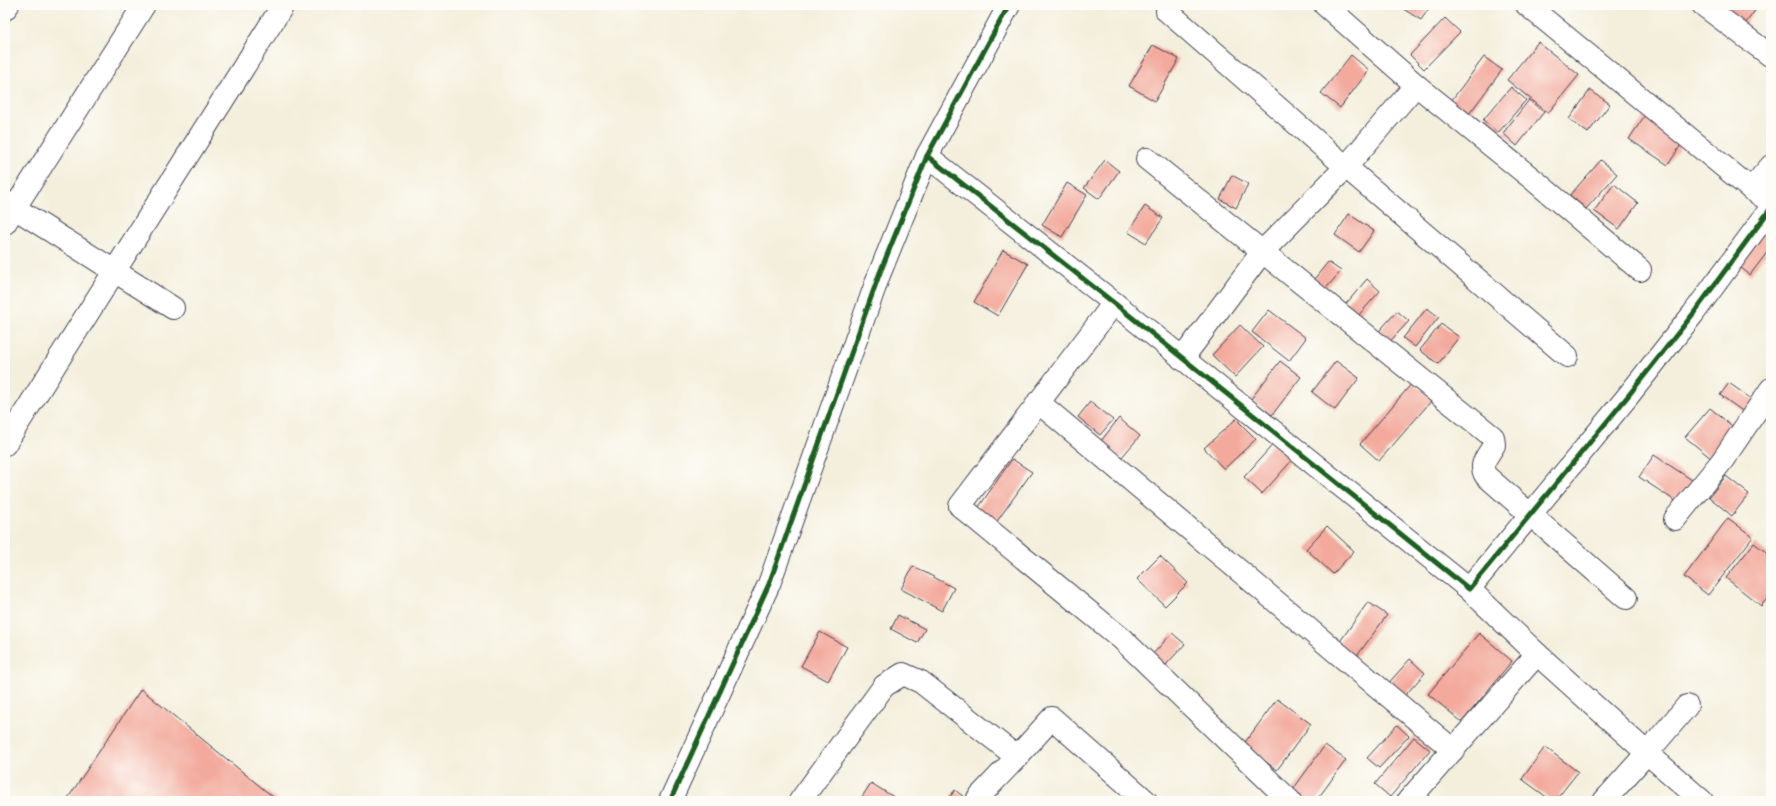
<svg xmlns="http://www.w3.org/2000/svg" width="1776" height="806" viewBox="0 0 1776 806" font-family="Itim,sans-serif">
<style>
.building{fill:#f3a99b}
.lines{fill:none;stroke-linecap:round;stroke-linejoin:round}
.minor-casing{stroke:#424153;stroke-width:24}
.tertiary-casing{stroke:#424153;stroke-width:24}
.minor{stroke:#fff;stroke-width:22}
.tertiary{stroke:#fff;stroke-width:22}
.cycleway-casing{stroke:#fdfcf7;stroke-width:8}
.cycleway{stroke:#1b5e20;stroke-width:5}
</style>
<rect width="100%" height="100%" fill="#fdfcf7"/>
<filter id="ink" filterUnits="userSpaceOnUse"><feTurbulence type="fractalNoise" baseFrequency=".025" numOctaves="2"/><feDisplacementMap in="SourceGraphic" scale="8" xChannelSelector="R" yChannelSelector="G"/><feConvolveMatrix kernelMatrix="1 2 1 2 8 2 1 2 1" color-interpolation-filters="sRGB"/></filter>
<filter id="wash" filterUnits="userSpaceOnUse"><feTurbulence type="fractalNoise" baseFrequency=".012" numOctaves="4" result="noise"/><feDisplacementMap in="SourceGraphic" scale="16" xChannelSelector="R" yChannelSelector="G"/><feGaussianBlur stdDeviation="0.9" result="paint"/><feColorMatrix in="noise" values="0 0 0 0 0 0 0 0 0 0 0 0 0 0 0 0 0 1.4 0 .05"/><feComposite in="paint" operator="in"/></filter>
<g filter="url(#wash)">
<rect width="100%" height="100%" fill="#f4efdd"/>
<g id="blocks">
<!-- building -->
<g class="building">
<polygon points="1397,5 1431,5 1421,20"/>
<polygon points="1719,5 1759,5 1745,24"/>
<polygon points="1445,18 1460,32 1424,69 1410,55"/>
<polygon points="1538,42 1579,75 1548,113 1507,80"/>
<polygon points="1153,45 1179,59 1155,101 1129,86"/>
<polygon points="1351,55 1369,70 1340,108 1321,93"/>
<polygon points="1484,57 1502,70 1469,114 1451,101"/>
<polygon points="1511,87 1526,100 1498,133 1483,120"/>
<polygon points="1590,90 1610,104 1588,133 1569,119"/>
<polygon points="1529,100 1544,112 1517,146 1503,133"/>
<polygon points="1645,115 1684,140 1668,165 1629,139"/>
<polygon points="1105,160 1119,171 1099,199 1084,188"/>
<polygon points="1601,160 1617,174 1586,209 1570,195"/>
<polygon points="1232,175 1248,184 1236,208 1220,199"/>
<polygon points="1067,183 1087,195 1062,237 1042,225"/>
<polygon points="1614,184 1638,203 1619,229 1594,211"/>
<polygon points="1145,206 1163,218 1146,243 1128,232"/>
<polygon points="1349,214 1374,231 1359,252 1335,235"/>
<polygon points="1771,217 1771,247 1750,275 1735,263"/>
<polygon points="1003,250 1028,264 998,316 974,302"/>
<polygon points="1328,262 1341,271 1322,293 1311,283"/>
<polygon points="1367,279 1380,291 1358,316 1345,305"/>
<polygon points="1427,308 1439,317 1415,347 1403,338"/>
<polygon points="1269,310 1306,338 1289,361 1252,332"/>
<polygon points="1397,311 1409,321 1384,348 1373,338"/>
<polygon points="1441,324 1459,337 1438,364 1420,350"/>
<polygon points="1240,325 1263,347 1235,377 1212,355"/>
<polygon points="1280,361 1301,377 1272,415 1251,399"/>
<polygon points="1336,361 1359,378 1335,410 1312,392"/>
<polygon points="1413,382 1433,399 1379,461 1360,444"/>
<polygon points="1729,383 1757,403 1748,415 1720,395"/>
<polygon points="1090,402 1113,420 1100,435 1078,417"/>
<polygon points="1710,408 1736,429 1712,459 1685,437"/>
<polygon points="1119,418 1140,436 1121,458 1101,441"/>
<polygon points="1236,419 1256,439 1224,469 1204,448"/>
<polygon points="1276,441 1294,458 1262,494 1244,477"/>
<polygon points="1654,455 1695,482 1680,504 1639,477"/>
<polygon points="1012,459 1032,472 993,527 974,514"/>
<polygon points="1726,476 1749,494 1732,516 1709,497"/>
<polygon points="1728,518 1753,537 1708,595 1684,577"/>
<polygon points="1327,526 1354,551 1333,574 1306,549"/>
<polygon points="1754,543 1771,556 1771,594 1761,606 1726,578"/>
<polygon points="1160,556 1188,583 1165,606 1137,579"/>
<polygon points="913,566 954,588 942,611 901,589"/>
<polygon points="1368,602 1387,615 1354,660 1336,647"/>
<polygon points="898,615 925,629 917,643 891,629"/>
<polygon points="820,632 847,647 828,681 801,666"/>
<polygon points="1172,633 1185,644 1165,666 1153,654"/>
<polygon points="1479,633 1512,661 1462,722 1428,694"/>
<polygon points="1410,659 1425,673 1400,701 1385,687"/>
<polygon points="141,689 278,801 66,801"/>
<polygon points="1277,699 1311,724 1277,770 1243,745"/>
<polygon points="1397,725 1409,736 1379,768 1367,758"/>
<polygon points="1414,737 1430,750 1390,797 1375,784"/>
<polygon points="1325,745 1346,760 1316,801 1297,801 1289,795"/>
<polygon points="1545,747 1578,772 1555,801 1552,801 1522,779"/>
<polygon points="871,783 900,801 860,800"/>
<polygon points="955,790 969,801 947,801"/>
</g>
</g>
</g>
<g filter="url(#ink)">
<use href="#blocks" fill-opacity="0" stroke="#424153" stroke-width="1"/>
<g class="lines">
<defs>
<g id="minor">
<polyline points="1527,5 1751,189 1771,202"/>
<polyline points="1703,5 1771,56"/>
<polyline points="5,9 8,5"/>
<polyline points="1167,11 1346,167 1567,356"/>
<polyline points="1416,85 1535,181 1640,270"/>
<polyline points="927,156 1114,303 1469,589 1628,396 1693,314 1771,208"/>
<path d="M1147,159l346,278 1,8c-6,11 -16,19 -8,31l140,122"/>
<polyline points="1751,189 1771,166"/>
<polyline points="5,202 173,308"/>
<polyline points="5,223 144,5"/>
<polyline points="1114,303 960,506 1122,639 1290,801"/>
<polyline points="1182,359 1262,252 1346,167 1416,85 1325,5"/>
<polyline points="1038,402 1453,750"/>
<polyline points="5,444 283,5"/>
<polyline points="1675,519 1722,461 1771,389"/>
<polyline points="1469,589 1537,654 1647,753 1687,706"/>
<polyline points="800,801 884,686 903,674 921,682 1017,757 1052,718 1146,801"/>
<polyline points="981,801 978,798 1017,757"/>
<polyline points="1408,801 1537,654"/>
<polyline points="1604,801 1647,753 1702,801"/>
</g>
<polyline id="tertiary" points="670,801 769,584 879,275 927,156 1009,5"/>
</defs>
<!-- minor casing -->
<use href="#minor" class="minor-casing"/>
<!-- tertiary casing -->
<use href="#tertiary" class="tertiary-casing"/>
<!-- minor -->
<use href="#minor" class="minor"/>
<!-- tertiary -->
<use href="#tertiary" class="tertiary"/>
<defs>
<g id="cycleway">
<polyline points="927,156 1114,303 1469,589 1628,396 1693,314 1771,208"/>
<polyline points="670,801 769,584 879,275 927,156 1009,5"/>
</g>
</defs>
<!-- cycleway casing -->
<use href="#cycleway" class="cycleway-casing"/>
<!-- cycleway -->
<use href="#cycleway" class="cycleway"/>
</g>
</g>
<!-- margin -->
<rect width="1776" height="806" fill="none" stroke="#fdfcf7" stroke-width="20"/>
</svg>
